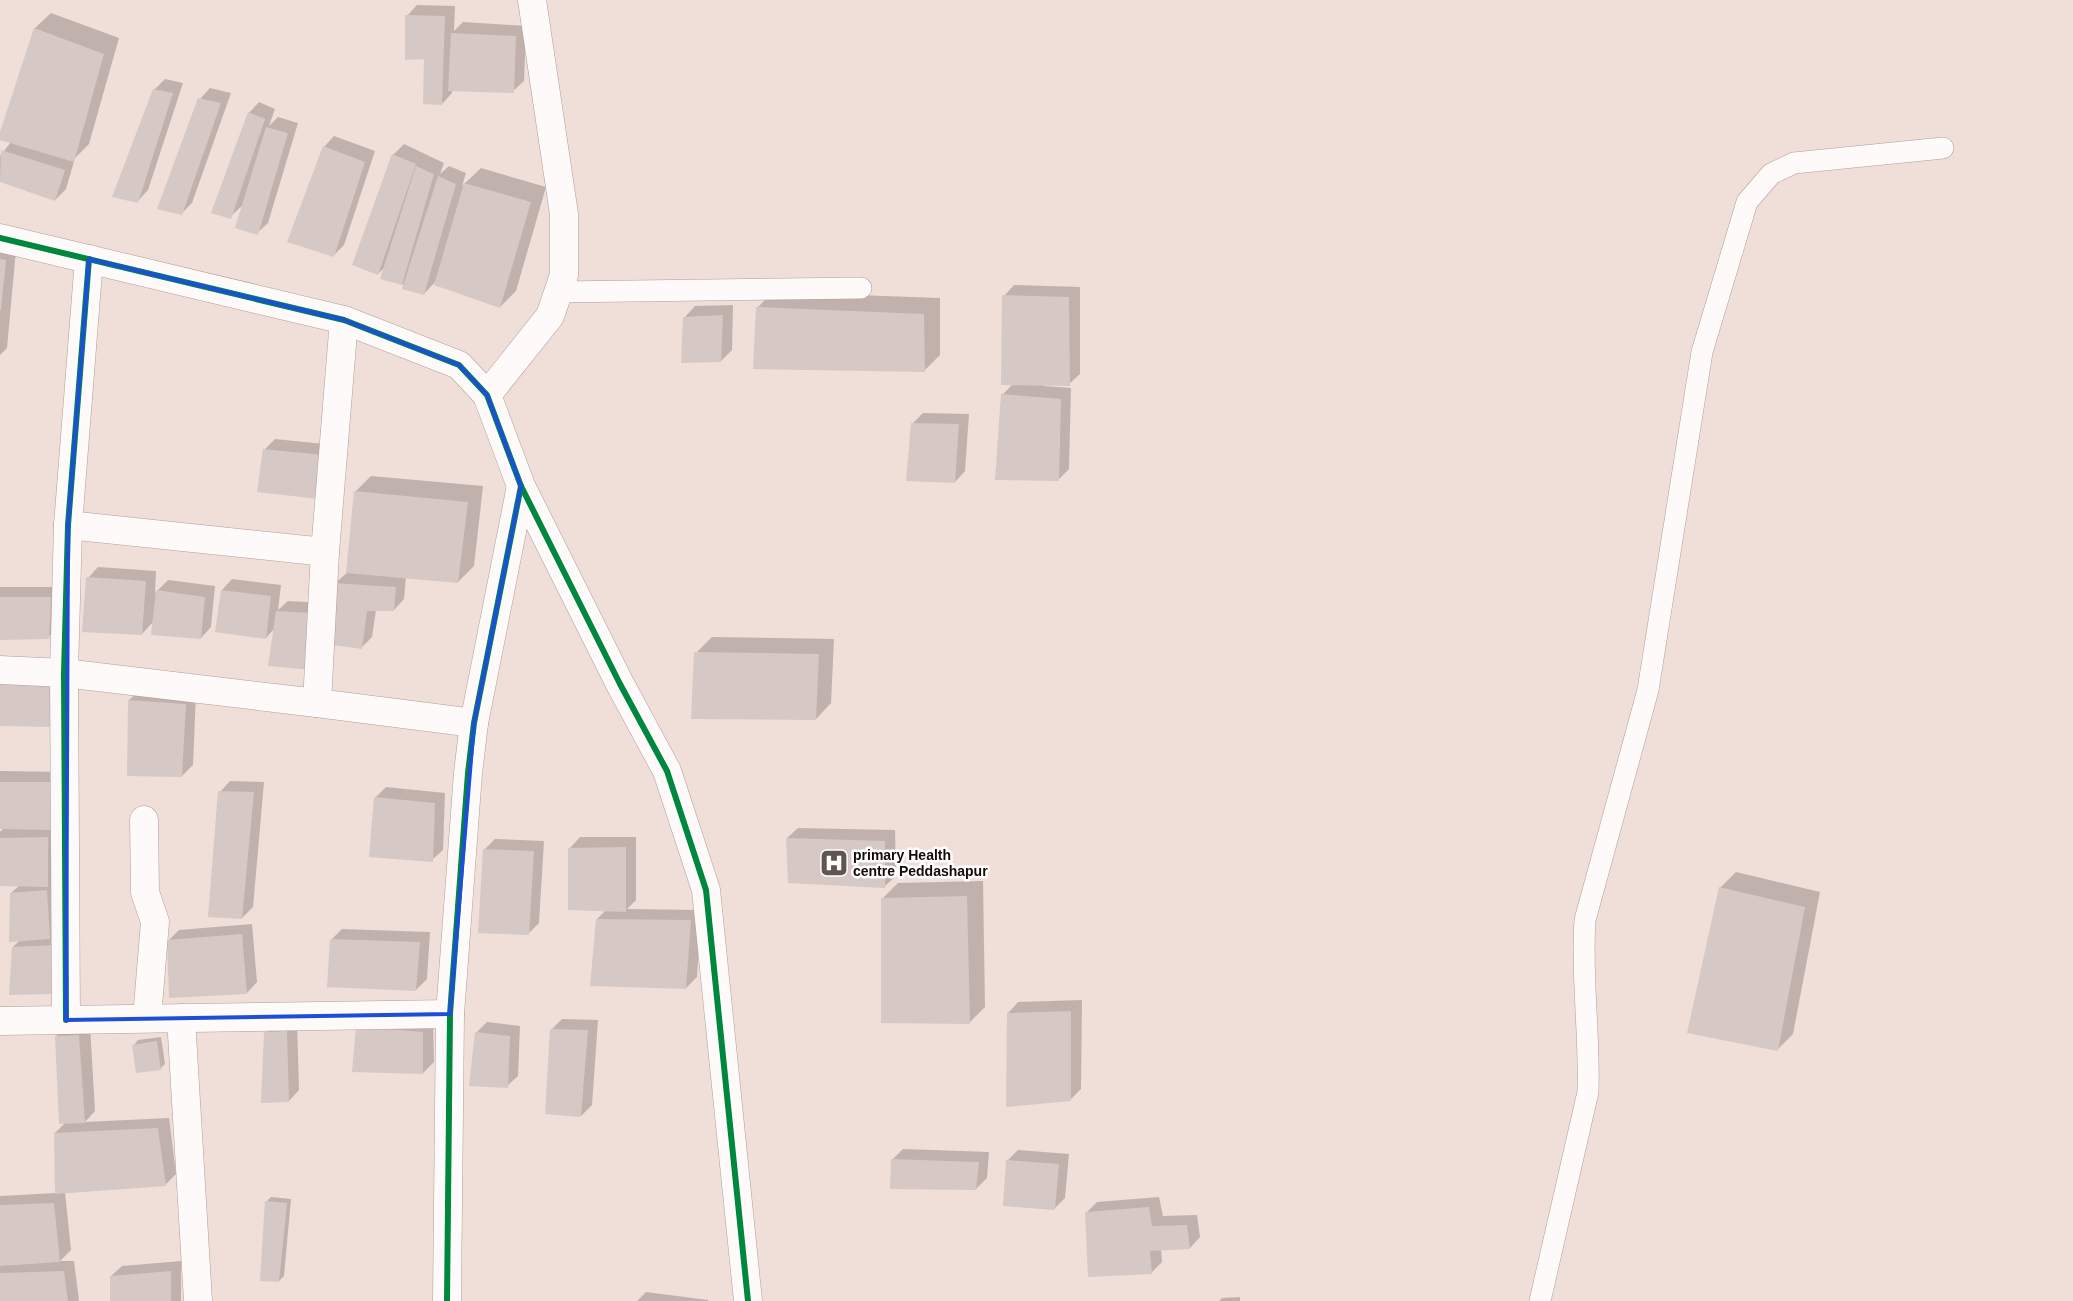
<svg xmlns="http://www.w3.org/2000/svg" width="2073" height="1301" viewBox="0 0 2073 1301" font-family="Helvetica,sans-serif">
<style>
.shadow{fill:#0003}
.building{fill:#d6c8c4}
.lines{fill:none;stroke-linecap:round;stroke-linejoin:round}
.lane-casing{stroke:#aea09c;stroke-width:22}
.street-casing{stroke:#aea09c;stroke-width:29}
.lane{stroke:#fdfaf9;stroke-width:21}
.street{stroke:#fdfaf9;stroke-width:28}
.cycleway-casing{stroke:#fff;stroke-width:9}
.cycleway{stroke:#00873e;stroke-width:6}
.marked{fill:none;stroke:#1d4ed8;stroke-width:4;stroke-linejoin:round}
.labels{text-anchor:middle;stroke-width:5;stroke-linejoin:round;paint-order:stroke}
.poi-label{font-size:14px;font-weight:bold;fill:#150a07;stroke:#fff;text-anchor:start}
</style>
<rect width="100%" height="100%" fill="#f0ded8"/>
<!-- shadow -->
<g class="shadow">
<polygon points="417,5 455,6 454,31 463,22 526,26 524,81 513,91 452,90 452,93 442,104 425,58 407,16"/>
<polygon points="51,13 119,38 89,144 75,158 66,189 55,200 0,180 0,156 11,142 0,138 0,136 35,28"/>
<polygon points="165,79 183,83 148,190 138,201 154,90"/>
<polygon points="210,88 231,93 192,203 182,213 200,99"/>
<polygon points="259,102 275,109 269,126 278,117 298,123 268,223 257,233 244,204 230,217 249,113"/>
<polygon points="334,136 375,151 344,245 333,256 324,147"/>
<polygon points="404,144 444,163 440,174 449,166 466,173 462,186 481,168 546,187 516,291 500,307 437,280 424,294 405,285 381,278 385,267 378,274 393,155"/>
<polygon points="0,247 16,250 7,348 0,355"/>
<polygon points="1014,285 1080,287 1080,374 1069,384 1044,384 1044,386 1071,388 1069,469 1058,480 1002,395 1013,384 1004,296"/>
<polygon points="773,292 940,298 940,355 924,371 757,308"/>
<polygon points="733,305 732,350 721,361 685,317 695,306"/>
<polygon points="923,413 969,414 965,471 955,482 912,424"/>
<polygon points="275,439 334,445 318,497 265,449"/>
<polygon points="371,476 483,486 474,566 458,582 406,577 404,599 394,610 376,610 372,637 361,648 335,583 347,573 355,492"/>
<polygon points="98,567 156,571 155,593 168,580 215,586 211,627 201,638 153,622 142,634 88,578"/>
<polygon points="232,579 281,585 278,610 288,601 324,603 321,658 274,629 266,638 222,590"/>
<polygon points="0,587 61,587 59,627 48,637 0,639"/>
<polygon points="712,637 834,639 831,703 816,719 696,653"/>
<polygon points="140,690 196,694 193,765 182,776 129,700"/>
<polygon points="0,771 65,772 63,982 13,947 20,940 11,893 20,885 0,885 0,832 4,828 0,828"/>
<polygon points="230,781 264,782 253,907 242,918 220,792"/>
<polygon points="386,787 445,793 443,850 432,860 375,798"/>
<polygon points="798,828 895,830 896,876 885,886 787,838"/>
<polygon points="580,837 636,837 636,900 627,909 701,910 697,977 686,988 597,919 606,910 570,848"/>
<polygon points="495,839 544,841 539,923 528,934 484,850"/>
<polygon points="1736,872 1820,892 1793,1034 1777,1050 1720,888"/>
<polygon points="983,881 985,1007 969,1023 882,899 898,883"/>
<polygon points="252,924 257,982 247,993 169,940 179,930"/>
<polygon points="342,929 430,932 427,979 416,990 332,939"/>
<polygon points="1082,1000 1081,1089 1070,1100 1008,1013 1018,1002"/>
<polygon points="368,1016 433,1021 434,1062 423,1073"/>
<polygon points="562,1019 598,1020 592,1105 581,1116 551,1030"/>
<polygon points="297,1021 299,1090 289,1101 266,1033 276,1022"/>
<polygon points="487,1022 520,1026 518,1076 507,1086 476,1033"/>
<polygon points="90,1025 95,1111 85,1122 169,1118 176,1174 165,1185 65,1192 71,1250 60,1261 74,1261 79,1301 0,1301 0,1196 56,1193 55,1133 66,1122 56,1036 66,1026"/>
<polygon points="161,1037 165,1064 160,1069 133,1046 138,1040"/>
<polygon points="903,1149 989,1152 987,1178 976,1189 892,1160"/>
<polygon points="1018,1150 1069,1154 1065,1198 1055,1208 1008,1160"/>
<polygon points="271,1197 291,1199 284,1276 279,1281 266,1202"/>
<polygon points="1159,1197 1163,1216 1197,1215 1200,1237 1190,1248 1161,1249 1162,1262 1151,1273 1087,1212 1097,1202"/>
<polygon points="181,1261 181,1301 111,1301 111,1276 122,1266"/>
<polygon points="646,1292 708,1300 708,1301 637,1301"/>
<polygon points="1240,1297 1240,1301 1219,1301 1222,1298"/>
</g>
<!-- building -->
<g class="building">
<polygon points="405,15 445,16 442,105 423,104 424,59 405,60"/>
<polygon points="34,28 104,54 74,162 0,140 0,132"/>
<polygon points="451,33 516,36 514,93 448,91"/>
<polygon points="153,89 173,93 138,203 112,197"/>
<polygon points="198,98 221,103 182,215 157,209"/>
<polygon points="248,112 265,119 231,219 211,213"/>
<polygon points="266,127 288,133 258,235 235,228"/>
<polygon points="323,146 365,162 334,257 287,242"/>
<polygon points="1,150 65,170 55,201 0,182"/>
<polygon points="392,154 416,164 378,275 352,265"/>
<polygon points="416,166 434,174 402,285 380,279"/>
<polygon points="438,176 456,184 424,295 402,289"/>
<polygon points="464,183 531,202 500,308 434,285"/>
<polygon points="0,259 6,260 1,310 0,310"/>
<polygon points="1002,295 1069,297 1070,386 1001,385"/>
<polygon points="756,307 924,314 925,372 753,369"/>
<polygon points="723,315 721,362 681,363 683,317"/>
<polygon points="1001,394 1061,399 1059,481 995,480"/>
<polygon points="911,423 959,424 955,483 906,481"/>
<polygon points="263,449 324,455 319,499 257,492"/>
<polygon points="354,491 468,502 458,583 346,573"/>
<polygon points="86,577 146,581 142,635 82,632"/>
<polygon points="334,583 396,587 394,611 367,611 362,649 326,644"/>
<polygon points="156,590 205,597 201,639 151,635"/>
<polygon points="221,590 271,596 266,639 215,632"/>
<polygon points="0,597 51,597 49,639 0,640"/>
<polygon points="276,611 314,613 311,670 268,666"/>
<polygon points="694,652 819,654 816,720 691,719"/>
<polygon points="0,676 56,679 54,727 0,726"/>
<polygon points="128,700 186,704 182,777 127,776"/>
<polygon points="0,782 55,782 51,830 0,829"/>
<polygon points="218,791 254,792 242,919 208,917"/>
<polygon points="374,797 435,803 433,862 369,857"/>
<polygon points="48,837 48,887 0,886 0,838"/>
<polygon points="786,838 885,841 885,888 788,883"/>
<polygon points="626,847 626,912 568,910 568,848"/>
<polygon points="483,849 534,851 529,935 478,933"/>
<polygon points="1719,887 1805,907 1778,1051 1687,1033"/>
<polygon points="47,890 50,939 9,942 10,893"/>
<polygon points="967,896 970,1024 881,1023 881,898"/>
<polygon points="596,919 691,920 686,989 590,986"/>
<polygon points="242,934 247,994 169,998 167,940"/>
<polygon points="330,939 420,942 416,991 327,987"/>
<polygon points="53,945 53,994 9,995 12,947"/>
<polygon points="1071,1011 1071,1101 1006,1107 1007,1013"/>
<polygon points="356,1026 423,1032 423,1074 352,1072"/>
<polygon points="550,1029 588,1030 581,1117 545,1114"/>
<polygon points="287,1031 289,1102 261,1103 264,1032"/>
<polygon points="475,1032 510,1036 508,1088 469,1086"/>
<polygon points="79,1035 85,1123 59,1124 55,1036"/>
<polygon points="157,1041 161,1070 136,1073 132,1045"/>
<polygon points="158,1128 166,1186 55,1194 54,1133"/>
<polygon points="891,1159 979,1162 976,1190 890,1189"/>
<polygon points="1006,1160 1059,1164 1055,1210 1003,1206"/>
<polygon points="265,1201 287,1203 279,1282 260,1281"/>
<polygon points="54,1203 60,1262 0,1266 0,1205"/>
<polygon points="1149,1207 1152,1226 1187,1225 1190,1249 1150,1251 1152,1274 1088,1277 1085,1212"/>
<polygon points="64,1271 68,1301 0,1301 0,1273"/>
<polygon points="171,1271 171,1301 110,1301 110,1276"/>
</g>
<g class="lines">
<defs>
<g id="lane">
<polyline points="558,292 861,288"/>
<path d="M1540,1301l48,-209c2,-58 -7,-115 -3,-172l63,-230 54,-338 45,-150 24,-28 23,-11 149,-15"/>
</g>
<g id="street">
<polyline points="0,238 344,320 459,365 487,395 521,486 620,684 667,771 706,890 748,1301"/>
<polyline points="487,395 550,316 564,275 564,214 532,0"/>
<polyline points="68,525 325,552"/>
<polyline points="0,670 64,673 317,703 325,552 344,320"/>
<polyline points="317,703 474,723"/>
<polyline points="144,820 145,892 155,922 147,1018"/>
<polyline points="181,1018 198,1301"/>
<polyline points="66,1020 64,673 68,525 89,259"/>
<polyline points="0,1021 450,1014"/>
<polyline points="447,1301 450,1014 468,773 474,723 521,486"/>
</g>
</defs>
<!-- lane casing -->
<use href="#lane" class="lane-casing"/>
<!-- street casing -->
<use href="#street" class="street-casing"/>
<!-- lane -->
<use href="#lane" class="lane"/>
<!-- street -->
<use href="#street" class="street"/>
<defs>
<g id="cycleway">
<polyline points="0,238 344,320 459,365 487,395 521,486 620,684 667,771 706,890 748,1301"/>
<polyline points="66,1020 64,673 68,525 89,259"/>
<polyline points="447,1301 450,1014 468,773 474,723 521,486"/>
</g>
</defs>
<!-- cycleway casing -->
<use href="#cycleway" class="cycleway-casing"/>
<!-- cycleway -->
<use href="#cycleway" class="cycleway"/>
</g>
<!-- marked area -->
<path class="marked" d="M89,259l255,61 115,45 28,30 34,91 -47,237 -24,291 -384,6 2,-495z"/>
<!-- icons -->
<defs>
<symbol id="hospital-square" viewBox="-11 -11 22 22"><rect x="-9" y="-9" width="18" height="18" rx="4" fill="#625450" stroke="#fff"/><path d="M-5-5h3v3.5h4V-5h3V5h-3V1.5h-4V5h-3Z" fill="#fff"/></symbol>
</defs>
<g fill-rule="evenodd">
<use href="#hospital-square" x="818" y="847" width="32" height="32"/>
</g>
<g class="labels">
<!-- poi labels -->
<g class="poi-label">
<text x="853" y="860">primary Health<tspan x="853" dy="16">centre Peddashapur</tspan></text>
</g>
</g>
</svg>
